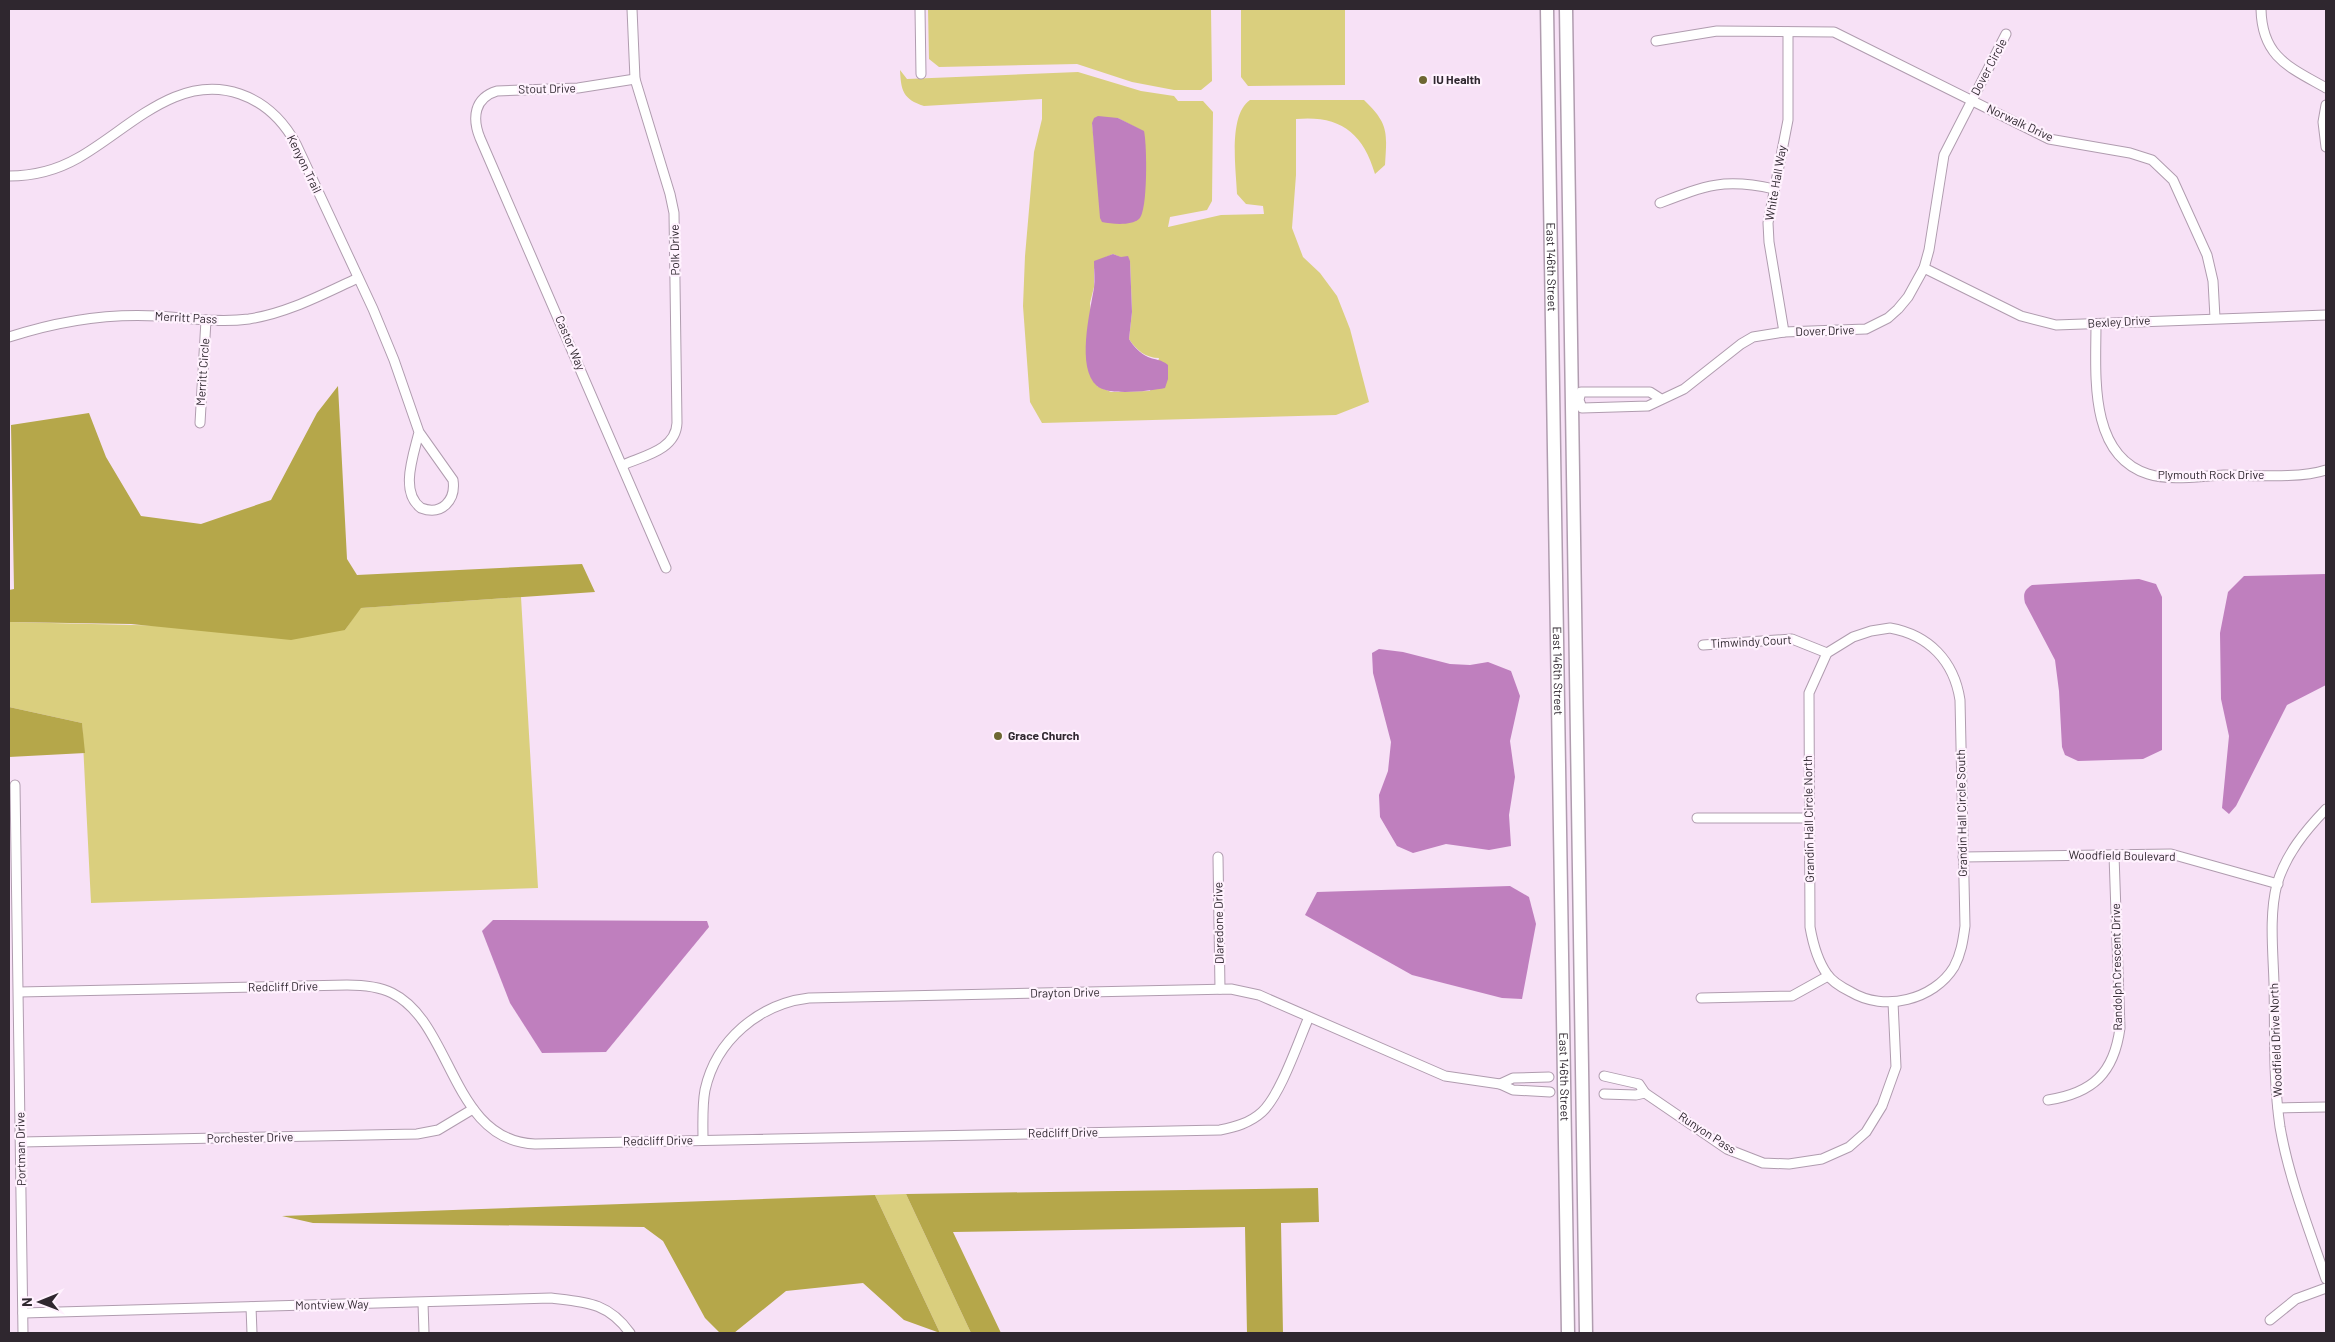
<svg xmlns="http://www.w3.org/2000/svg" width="2335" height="1342" viewBox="0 0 2335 1342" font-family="Barlow,sans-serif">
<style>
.green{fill:#dacf7e;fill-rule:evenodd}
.forest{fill:#b5a74a}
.water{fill:#bf7fbe}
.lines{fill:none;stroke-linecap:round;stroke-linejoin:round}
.street-casing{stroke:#b09caf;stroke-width:11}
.primary-casing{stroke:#b09caf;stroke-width:15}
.street{stroke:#fff;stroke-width:9}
.primary{stroke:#fff;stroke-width:12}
.poi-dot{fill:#6d6632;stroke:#fff2fe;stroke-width:2}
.labels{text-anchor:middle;stroke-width:4.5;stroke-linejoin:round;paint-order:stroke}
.street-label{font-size:12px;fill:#2f272f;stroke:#fff2fe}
.poi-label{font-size:12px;font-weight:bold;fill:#2f272f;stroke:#fff2fe;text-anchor:start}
</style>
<rect width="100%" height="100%" fill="#f7e1f6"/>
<!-- green -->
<g class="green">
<polygon points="928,9 1211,9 1212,81 1201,90 1174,90 1132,82 1077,64 939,67 929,59"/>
<polygon points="1241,9 1345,9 1345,85 1248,86 1241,77"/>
<path d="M900,70l7,9 171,-7 63,19 33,5 4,5h25l10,11 -1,89 -5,9 -37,7 -2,10 53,-12 43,-1 -1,-8 -17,-2 -9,-10c-1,-25 -9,-79 13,-94h114c25,24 23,32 21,65l-10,9c-12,-42 -36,-59 -79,-55v56l-4,53 11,29 17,16 17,23 13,33 19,73 -33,13 -294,8 -12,-21 -7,-96 2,-50 9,-104 8,-33v-20l-118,7c-21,-7 -23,-15 -24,-36zM1118,118l26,14 -47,36 -5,-45zM1113,254l17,7 2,51 -3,27c7,11 17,19 30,19l-9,33 -39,1 -14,-6 -7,-83 4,-16v-18l12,-12z"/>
<polygon points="521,597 538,888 91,903 82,723 9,707 9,622 345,630 360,608"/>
<polygon points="906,1194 971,1333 940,1333 875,1195"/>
</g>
<!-- forest -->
<g class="forest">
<polygon points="338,386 347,559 357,575 582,564 595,592 361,608 345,630 291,640 131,624 9,622 9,590 14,589 11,425 89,413 106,457 141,516 201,524 271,500 317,413"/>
<polygon points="9,707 82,723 85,753 9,757"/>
<polygon points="1318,1188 1319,1222 1281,1223 1283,1333 1247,1333 1245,1227 953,1232 1001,1333 971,1333 906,1194"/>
<polygon points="875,1195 940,1333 904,1320 863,1283 786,1291 734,1333 720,1333 705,1318 663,1241 644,1227 313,1223 282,1216"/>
</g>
<!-- water -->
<g class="water">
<path d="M1098,116l20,2 26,13c3,13 4,80 -5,88 -8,7 -27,5 -37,3l-2,-4 -8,-95 2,-5z"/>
<path d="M1113,254l8,3 7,-1 2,5 2,51 -3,27c5,8 11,14 19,18 7,3 13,2 20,8v14l-3,9c-15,3 -57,8 -68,-2 -21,-18 -7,-74 -3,-98 1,-8 0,-18 0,-27z"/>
<polygon points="2326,574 2326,685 2287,705 2236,806 2229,814 2222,808 2229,736 2221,699 2220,633 2228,592 2244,576"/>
<path d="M2139,579l17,5 6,13v153l-19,9 -65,2 -13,-6 -3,-8 -3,-56 -4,-31 -30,-57c-2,-9 -1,-13 7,-18z"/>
<polygon points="1379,649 1403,652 1450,664 1470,665 1488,662 1511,671 1520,696 1510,741 1515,777 1509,815 1511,846 1489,850 1446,844 1413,853 1397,846 1380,817 1379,795 1388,771 1391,742 1373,673 1372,653"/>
<polygon points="1510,886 1529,897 1536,924 1522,999 1502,998 1412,975 1305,915 1317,892"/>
<polygon points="493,920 707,921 709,927 606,1052 542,1053 510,1003 482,931"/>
</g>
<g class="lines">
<defs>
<g id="street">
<polyline points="920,9 921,74"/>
<path d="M2261,9c1,48 28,58 65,79"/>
<polyline points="1656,41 1717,31 1834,32 2049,139 2130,153 2152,160 2173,180 2207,255 2213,281 2215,318"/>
<path d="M635,79l-57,9 -81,3c-23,7 -25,27 -17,47l186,430"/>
<polyline points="2326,105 2323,122 2326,147"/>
<path d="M9,176c24,0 48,-6 69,-18 50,-28 99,-86 162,-64 26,9 43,26 56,50l77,165 21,51 25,72 34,48c3,20 -11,36 -32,28 -22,-16 -7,-54 -2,-76"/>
<path d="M1660,203c46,-18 65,-25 114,-14"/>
<polyline points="1924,268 2021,316 2056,325 2326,315"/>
<path d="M2096,324c0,49 -8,131 52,150 22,7 52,2 76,1 29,0 75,4 102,-5"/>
<polyline points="1784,332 1769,242 1768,223 1788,120 1788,32"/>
<path d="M9,337c49,-16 97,-24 149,-21 30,2 60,7 91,3 39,-6 74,-25 109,-41"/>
<polyline points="1661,399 1650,392 1581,392 1579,400 1582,408 1648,406 1684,389 1741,344 1753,337 1784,332 1866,329 1888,318 1898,309 1908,297 1924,268 1929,250 1944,155 2006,34"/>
<polyline points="200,423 206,320"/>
<path d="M623,465c20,-9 53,-15 54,-42l-3,-210 -4,-19 -35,-115 -3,-70"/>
<path d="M1890,628c39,7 64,33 70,72l5,226c-2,15 -4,28 -11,41 -20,33 -70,45 -103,25 -8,-4 -19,-10 -24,-18 -10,-14 -14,-30 -17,-47l-1,-234 18,-40 26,-16 18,-6z"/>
<polyline points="1703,645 1792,639 1827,653"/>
<polyline points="15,785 23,1333"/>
<path d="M2326,809c-21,22 -40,45 -49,75 -8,31 -4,67 -3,99 1,47 -1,96 6,144 9,52 29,102 46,152"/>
<polyline points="1697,818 1809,818"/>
<polyline points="1218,857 1220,989"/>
<polyline points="1963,857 2171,854 2278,884"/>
<path d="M19,992l328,-7c15,0 31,1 45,8 61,30 59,148 143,151l685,-14c15,-3 30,-7 42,-18 19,-18 36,-70 47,-95"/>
<polyline points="1701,998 1792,996 1828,976"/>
<polyline points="1500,1084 1513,1078 1549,1077"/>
<polyline points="1645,1093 1727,1149 1763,1163 1789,1164 1822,1159 1849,1147 1866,1132 1882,1106 1896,1067 1893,1002"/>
<polyline points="1604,1094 1636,1095 1645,1093 1639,1084 1604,1076"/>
<path d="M2048,1100c45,-7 66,-27 72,-72l-6,-173"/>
<polyline points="2278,1108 2326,1107"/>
<path d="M703,1140c0,-16 -1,-34 2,-50 11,-50 54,-86 104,-92l422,-9 28,6 186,81 55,8 13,6 37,2"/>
<polyline points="21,1142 417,1134 438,1130 473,1109"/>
<polyline points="423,1303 424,1333"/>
<polyline points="251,1307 252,1333"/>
<path d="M23,1313l528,-15c34,4 57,4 79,35"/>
<polyline points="2270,1320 2296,1299 2326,1288"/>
</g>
<g id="primary">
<path id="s1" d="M1547,9l21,1324"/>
<polyline points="1566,9 1586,1333"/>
</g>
</defs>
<!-- street casing -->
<use href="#street" class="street-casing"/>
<!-- primary casing -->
<use href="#primary" class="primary-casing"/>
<!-- street -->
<use href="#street" class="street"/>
<!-- primary -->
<use href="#primary" class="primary"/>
</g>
<!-- markers -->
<g class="poi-dot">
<circle cx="1423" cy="80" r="5"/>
<circle cx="998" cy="736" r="5"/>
</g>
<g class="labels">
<!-- street labels -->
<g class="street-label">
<text transform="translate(1989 67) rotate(-62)" y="4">Dover Circle</text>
<text transform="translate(547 89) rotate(-1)" y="4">Stout Drive</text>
<text transform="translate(2020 123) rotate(25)" y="4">Norwalk Drive</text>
<text transform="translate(304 164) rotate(64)" y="4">Kenyon Trail</text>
<text transform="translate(1776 183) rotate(-80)" y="4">White Hall Way</text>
<text transform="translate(675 250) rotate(-91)" y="4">Polk Drive</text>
<text dy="4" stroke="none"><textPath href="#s1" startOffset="258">East 146th Street</textPath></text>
<text transform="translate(186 318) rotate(3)" y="4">Merritt Pass</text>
<text transform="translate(2119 322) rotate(-3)" y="4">Bexley Drive</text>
<text transform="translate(1825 331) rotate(-2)" y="4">Dover Drive</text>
<text transform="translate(570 343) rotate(67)" y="4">Castor Way</text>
<text transform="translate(203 372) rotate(-86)" y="4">Merritt Circle</text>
<text x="2211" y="479">Plymouth Rock Drive</text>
<text transform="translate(1751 642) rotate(-3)" y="4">Timwindy Court</text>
<text dy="4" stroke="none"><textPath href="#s1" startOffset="662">East 146th Street</textPath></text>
<text transform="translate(1962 813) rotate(-91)" y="4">Grandin Hall Circle South</text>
<text transform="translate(1809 819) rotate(-91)" y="4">Grandin Hall Circle North</text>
<text transform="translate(2122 856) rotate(1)" y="4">Woodfield Boulevard</text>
<text transform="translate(1219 923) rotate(-91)" y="4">Dlaredone Drive</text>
<text transform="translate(2117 967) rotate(-91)" y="4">Randolph Crescent Drive</text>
<text transform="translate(283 987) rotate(-1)" y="4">Redcliff Drive</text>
<text transform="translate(1065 993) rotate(-1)" y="4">Drayton Drive</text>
<text transform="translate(2276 1040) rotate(-92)" y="4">Woodfield Drive North</text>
<text dy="4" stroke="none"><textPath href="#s1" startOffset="1068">East 146th Street</textPath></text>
<text transform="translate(1063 1133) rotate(-1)" y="4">Redcliff Drive</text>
<text transform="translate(1707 1133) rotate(33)" y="4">Runyon Pass</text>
<text transform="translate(250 1138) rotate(-1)" y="4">Porchester Drive</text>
<text transform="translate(658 1141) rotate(-1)" y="4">Redcliff Drive</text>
<text transform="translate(21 1149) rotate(-91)" y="4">Portman Drive</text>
<text transform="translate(332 1305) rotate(-1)" y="4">Montview Way</text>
</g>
<!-- poi labels -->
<g class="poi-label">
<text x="1433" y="84">IU Health</text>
<text x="1008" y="740">Grace Church</text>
</g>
</g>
<!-- border -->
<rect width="2335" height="1342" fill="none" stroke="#2f272f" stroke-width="20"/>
<!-- north arrow -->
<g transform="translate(40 1302) rotate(269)" stroke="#fff2fe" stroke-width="4" paint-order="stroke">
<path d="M0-4L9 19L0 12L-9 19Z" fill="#2f272f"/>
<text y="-8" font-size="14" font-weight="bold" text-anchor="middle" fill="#2f272f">N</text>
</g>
</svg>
